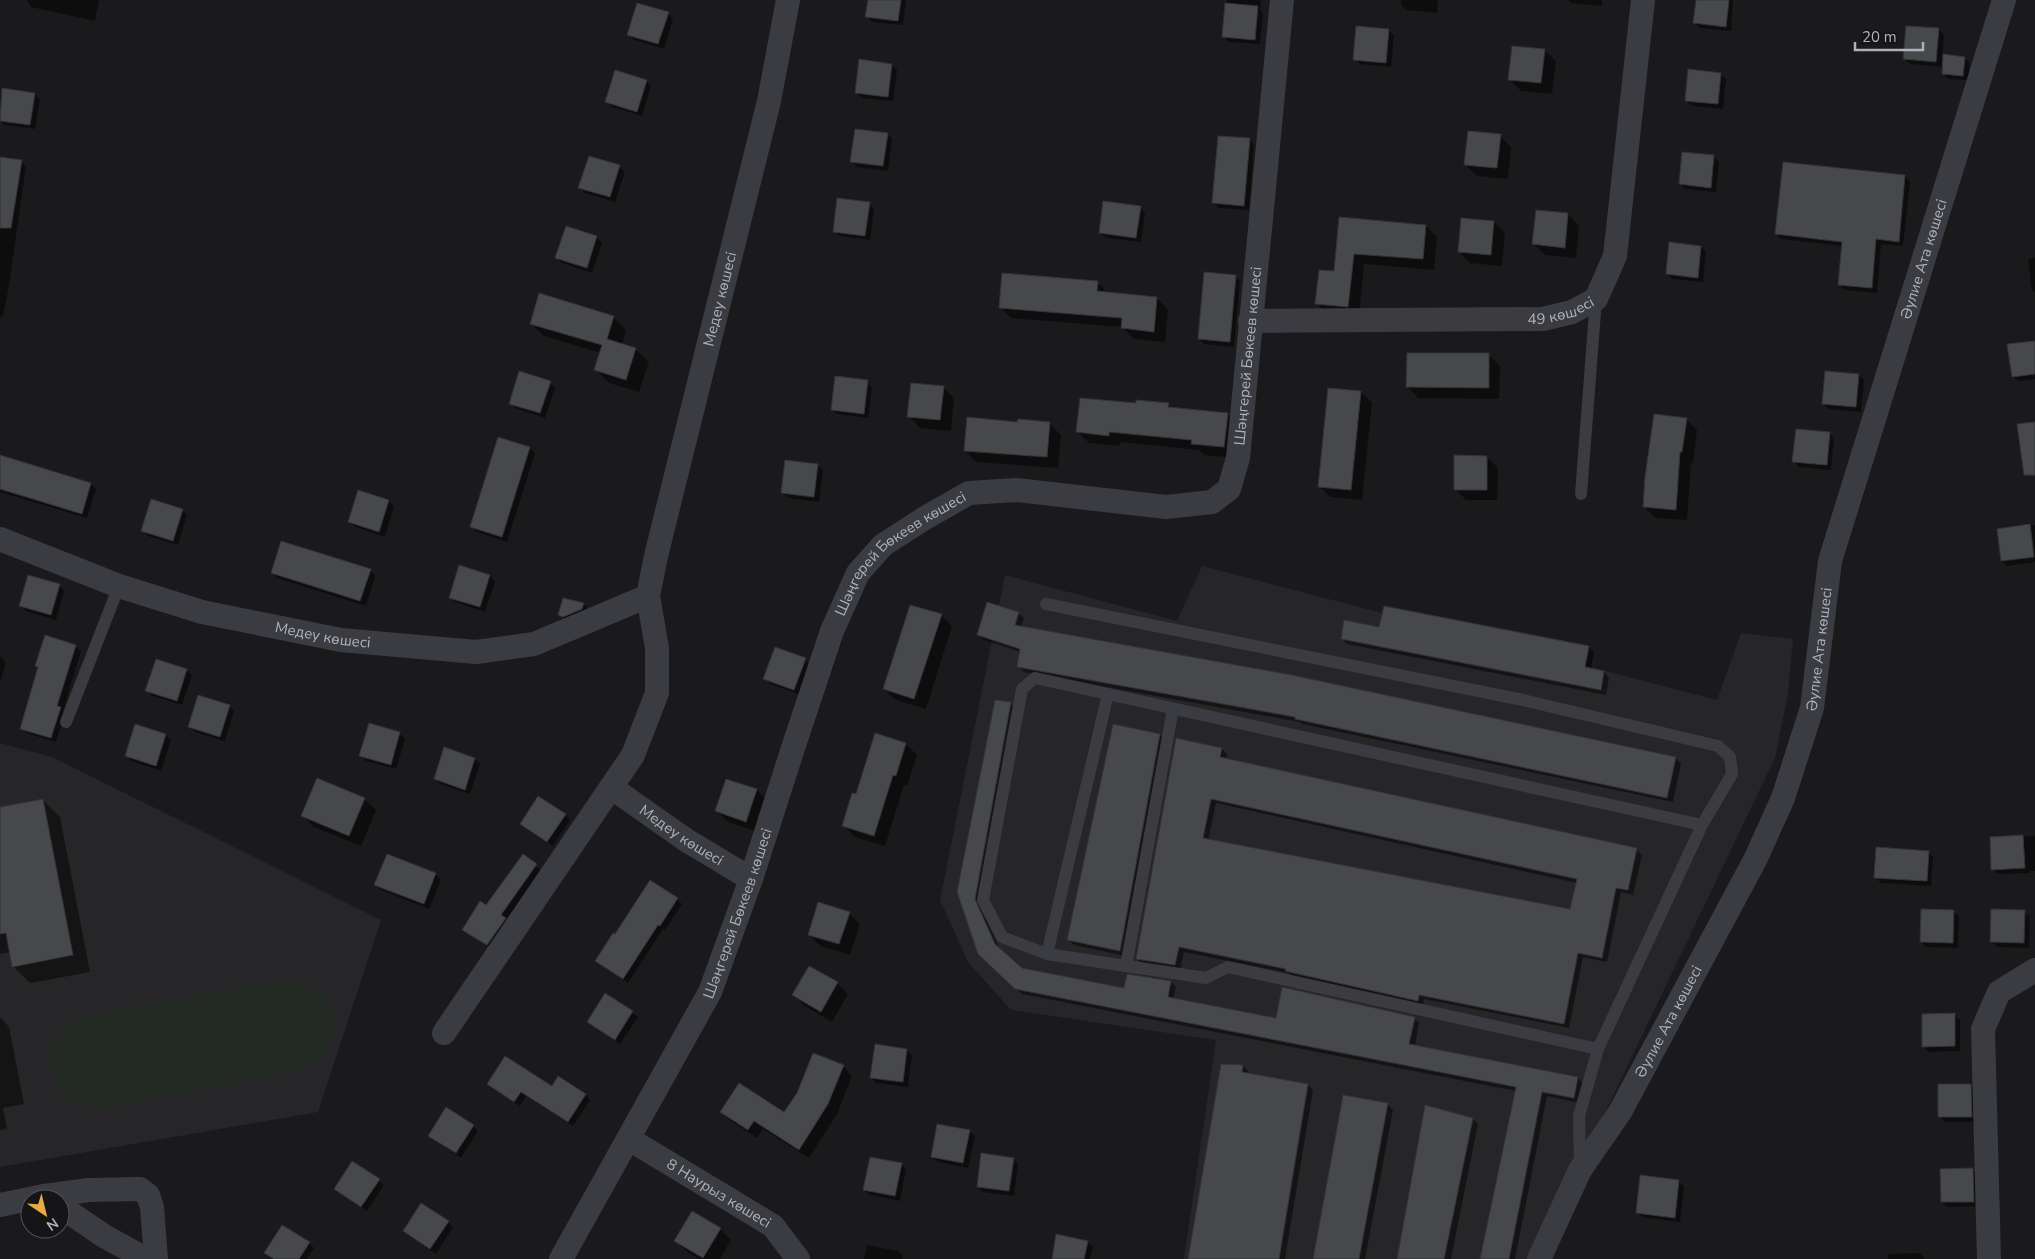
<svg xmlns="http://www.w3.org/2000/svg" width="2035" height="1259" viewBox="0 0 2035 1259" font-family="'Nunito Sans',sans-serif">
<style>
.built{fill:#262629}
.green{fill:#222a23}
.shadow{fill:#0007;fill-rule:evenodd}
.building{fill:#47484c;stroke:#343438;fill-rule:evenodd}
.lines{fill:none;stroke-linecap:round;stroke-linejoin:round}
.service{stroke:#3b3c41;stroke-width:12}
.minor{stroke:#3b3c41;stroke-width:24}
.labels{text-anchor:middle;stroke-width:4.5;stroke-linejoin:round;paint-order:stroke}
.street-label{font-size:15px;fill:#adb2ba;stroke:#151517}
</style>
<rect width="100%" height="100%" fill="#1a1a1c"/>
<!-- built -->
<g class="built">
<polygon points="1202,566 1717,700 1741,633 1793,639 1788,693 1775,758 1535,1259 1184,1259 1216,1040 1011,1010 968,962 940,900 1005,575 1177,621"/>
<polygon points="0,743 52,757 381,920 318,1112 0,1167"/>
</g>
<!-- green -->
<path class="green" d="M281,980c7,1 14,0 20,2 29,9 44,47 23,72 -8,10 -18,14 -29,18l-189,36c-6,0 -14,1 -19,-1 -31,-8 -50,-48 -28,-74 9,-9 18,-14 29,-18z"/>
<!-- shadow -->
<g class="shadow">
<polygon points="27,0 99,0 95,21 31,7"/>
<polygon points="869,0 906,0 903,25 872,22 867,17"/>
<polygon points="1227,0 1261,0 1260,10 1263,13 1260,44 1229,42 1223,36"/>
<polygon points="1401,0 1438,0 1437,13 1406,10 1401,5"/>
<polygon points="1568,0 1602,0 1602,6 1571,3"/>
<polygon points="1697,0 1733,0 1731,31 1700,28 1695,23"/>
<polygon points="668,13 673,19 664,49 634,40 628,34"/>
<polygon points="1939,29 1944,35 1942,56 1964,58 1970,63 1968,80 1948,79 1943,74 1943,67 1910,64 1905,59"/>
<polygon points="1388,30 1394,35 1391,67 1360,64 1355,59"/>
<polygon points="1544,50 1556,61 1552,94 1521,91 1510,80"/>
<polygon points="891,65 897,70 893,101 862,98 856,92"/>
<polygon points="1720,74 1726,79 1723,109 1692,106 1686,101"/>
<polygon points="646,81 651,86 642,116 612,107 607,101"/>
<polygon points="3,90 34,94 40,99 35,129 4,125 0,121"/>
<polygon points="887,134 892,139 888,171 857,167 852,162"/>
<polygon points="1500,136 1511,147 1508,179 1477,176 1465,165"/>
<polygon points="1249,139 1254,145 1249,210 1219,208 1213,202"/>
<polygon points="1714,157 1719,162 1716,192 1685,189 1680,184"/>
<polygon points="0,158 21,161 26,167 9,286 3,317 1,316 0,319"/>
<polygon points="619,167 625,172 615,202 585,193 580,187"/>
<polygon points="1905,176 1910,182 1903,246 1881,244 1877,293 1844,290 1839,285 1843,246 1781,239 1776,234"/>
<polygon points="869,203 874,209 870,240 840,236 834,231"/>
<polygon points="1140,207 1145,213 1141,242 1106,238 1100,233"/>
<polygon points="1568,214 1579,226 1576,258 1545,255 1534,244"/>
<polygon points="1340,219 1426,226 1437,237 1434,270 1364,264 1359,317 1328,314 1316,303 1335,272"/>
<polygon points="1494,222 1505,233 1502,266 1470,263 1459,252"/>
<polygon points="596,237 602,243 592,273 562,263 557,258"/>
<polygon points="1701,247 1706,252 1703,282 1672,279 1667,274"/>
<polygon points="2035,258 2035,293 2032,290 2028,259"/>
<polygon points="1235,276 1240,281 1234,347 1204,344 1199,339"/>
<polygon points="1097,282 1109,294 1157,298 1168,310 1165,342 1134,339 1122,327 1011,318 1000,307"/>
<polygon points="613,317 626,330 622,345 635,349 649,362 639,392 609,383 596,370 601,353 544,336 531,323"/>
<polygon points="2035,342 2035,379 2018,381 2013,376"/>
<polygon points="1489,355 1500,366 1499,399 1418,398 1407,386"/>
<polygon points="1859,375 1864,380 1861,412 1829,409 1823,404"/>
<polygon points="550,382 555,388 545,418 515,408 510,403"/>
<polygon points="867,382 872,387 868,418 837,414 832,409"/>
<polygon points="943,387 954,398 951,431 920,428 909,416"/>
<polygon points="1361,392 1372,403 1362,500 1330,497 1319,486"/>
<polygon points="1137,404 1168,404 1173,409 1227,414 1238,425 1235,458 1204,455 1199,450 1120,442 1120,446 1089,443 1078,432"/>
<polygon points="1686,419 1697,430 1693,463 1691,463 1687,520 1656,518 1644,507"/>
<polygon points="1019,421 1050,424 1061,435 1058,468 976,462 965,451 1019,423"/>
<polygon points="1829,433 1834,438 1831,470 1799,467 1794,462"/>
<polygon points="529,448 535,453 507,542 477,532 472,527"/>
<polygon points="0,456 91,484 96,489 87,518 0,492"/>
<polygon points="1487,457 1498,468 1497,500 1466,500 1455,489"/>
<polygon points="817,465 823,470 819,502 788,498 782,493"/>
<polygon points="359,492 389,501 394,506 385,537 355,527 349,522"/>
<polygon points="182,510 187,515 178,545 148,536 143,530"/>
<polygon points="2035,525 2035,562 2007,566 2002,561 1998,530"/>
<polygon points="460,567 490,576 495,582 485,612 455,602 450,597"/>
<polygon points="370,570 375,576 366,606 277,578 272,573"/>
<polygon points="59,585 64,591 56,620 26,611 20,606"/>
<polygon points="583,604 588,609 565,620 560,615"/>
<polygon points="1385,607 1589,647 1594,652 1591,670 1604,672 1609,678 1606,695 1347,644 1342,639 1380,628"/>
<polygon points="1018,613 1024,618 1021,627 1676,758 1681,764 1673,802 1302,724 1300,722 1024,672 1018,666 1021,652 984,640 978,635"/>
<polygon points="941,615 952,626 926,709 896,700 884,689"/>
<polygon points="75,646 81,651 63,711 65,713 56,742 26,733 21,728 39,668 36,666"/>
<polygon points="0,656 6,662 0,683"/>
<polygon points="805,659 810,665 799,694 770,684 765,678"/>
<polygon points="186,670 192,675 182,705 152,696 147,691"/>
<polygon points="1011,704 1016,709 980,905 1000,950 1022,970 1125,990 1171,982 1176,987 1173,999 1277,1019 1414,1018 1419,1023 1415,1046 1578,1078 1583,1084 1579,1103 1547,1096 1515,1259 1481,1259 1516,1091 1022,994 979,954 958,892"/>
<polygon points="229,706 234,711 225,741 195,732 190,726"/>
<polygon points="370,725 400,734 405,739 396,769 366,761 361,755"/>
<polygon points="166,735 171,740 161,771 131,761 126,756"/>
<polygon points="1160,735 1165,741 1125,956 1074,945 1068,939"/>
<path d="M1177,739l45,10 5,5 -1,6 411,90 5,5 -9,40 -12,-3 -14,70 -24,-5 -14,71 -145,-29 -1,6 -131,-29 -4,-3 -104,-21 -4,18 -38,-6 -5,-5zM1216,803l361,80 -6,28 -363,-70z"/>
<polygon points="906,744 917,755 907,786 904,785 885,846 855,837 844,826 856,796"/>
<polygon points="475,759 480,764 470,794 440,784 435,779"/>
<polygon points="727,780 757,790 768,801 758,832 728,822 717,811"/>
<polygon points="364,799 376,810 361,846 314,827 303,816"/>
<polygon points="43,800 60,817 90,972 30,983 13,966 11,952 0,954 0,808"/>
<polygon points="565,815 570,820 553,846 521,824"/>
<polygon points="2035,836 2035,871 2030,871 2030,873 1998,874 1993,869 1991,838"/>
<polygon points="1928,852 1933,857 1931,886 1881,883 1875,877"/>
<polygon points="523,856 542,871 506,920 510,924 493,950 464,929 487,906"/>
<polygon points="435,874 441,880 429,909 381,890 375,884"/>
<polygon points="677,899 682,904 665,930 663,929 628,983 597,961 616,936"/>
<polygon points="1954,912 1959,917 1958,948 1926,947 1921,942"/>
<polygon points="2025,912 2030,917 2029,948 1997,947 1992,942"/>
<polygon points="849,913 860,924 850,955 820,946 809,934"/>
<polygon points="837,983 848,994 832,1022 805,1006 794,995"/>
<polygon points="606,995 638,1017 620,1044 589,1022"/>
<polygon points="1954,1014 1960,1020 1960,1051 1928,1052 1923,1046"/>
<polygon points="0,1017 9,1027 24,1104 3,1108 7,1129 0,1130"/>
<polygon points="906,1050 912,1055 908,1087 876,1083 871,1078"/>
<polygon points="843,1066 852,1076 837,1114 809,1158 763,1129 757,1138 731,1121 722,1112 785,1114"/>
<polygon points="1243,1066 1248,1071 1247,1075 1308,1085 1313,1090 1285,1259 1190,1259"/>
<polygon points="488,1084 585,1094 590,1100 573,1126 526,1096 520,1106"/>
<polygon points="1970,1085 1975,1090 1976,1122 1945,1122 1940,1117"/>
<polygon points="1387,1104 1393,1110 1365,1259 1314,1259"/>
<polygon points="1473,1119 1478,1124 1451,1259 1397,1259"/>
<polygon points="473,1126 478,1131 461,1158 430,1135"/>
<polygon points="969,1131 975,1136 968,1168 938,1162 932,1157"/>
<polygon points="1013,1159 1018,1164 1014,1196 983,1192 978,1187"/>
<polygon points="901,1164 906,1169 900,1201 870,1195 864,1190"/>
<polygon points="1972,1170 1978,1175 1978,1206 1947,1207 1942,1202"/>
<polygon points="379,1180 384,1185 367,1211 335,1189"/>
<polygon points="1679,1182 1684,1187 1680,1222 1642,1217 1637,1212"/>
<polygon points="448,1222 453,1227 436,1254 404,1231"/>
<polygon points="720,1229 731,1240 720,1259 699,1259 687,1252 676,1241"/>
<polygon points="1087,1242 1093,1247 1090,1259 1053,1259"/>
<polygon points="309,1243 314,1248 307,1259 272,1259 265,1252"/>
<polygon points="867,1245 898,1251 903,1256 902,1259 864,1259"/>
<polygon points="1920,1253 1925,1259 1888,1259 1888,1254"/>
</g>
<!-- building -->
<g class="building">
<polygon points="868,0 901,0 898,21 865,17"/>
<polygon points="1696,0 1729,0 1726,27 1693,23"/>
<polygon points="637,3 669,12 658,44 627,35"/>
<polygon points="1225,3 1258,6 1255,40 1222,37"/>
<polygon points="1356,26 1389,29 1386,63 1353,60"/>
<polygon points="1906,26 1939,28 1936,62 1903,59"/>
<polygon points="1512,46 1545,49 1541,83 1508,80"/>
<polygon points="1943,54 1965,57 1963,76 1942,74"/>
<polygon points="859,59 892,64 888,97 855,93"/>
<polygon points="1688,69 1721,73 1718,104 1685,101"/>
<polygon points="615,70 647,80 637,112 605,102"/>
<polygon points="2,88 35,93 30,125 0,121"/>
<polygon points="855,129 888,133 883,166 850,162"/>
<polygon points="1468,131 1501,134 1497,168 1464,165"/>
<polygon points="1218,136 1250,138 1244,206 1212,203"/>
<polygon points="1682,152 1714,155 1711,188 1679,184"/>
<polygon points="589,156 620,165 610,197 578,188"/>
<polygon points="0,157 22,160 11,228 0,228"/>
<polygon points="1783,162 1905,175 1899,242 1876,239 1872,288 1838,285 1842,242 1775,234"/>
<polygon points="837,198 870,202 865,236 833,232"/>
<polygon points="1103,201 1141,206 1136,238 1099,233"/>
<polygon points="1536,210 1568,213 1565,248 1532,244"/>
<polygon points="1339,217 1426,225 1423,259 1354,254 1348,307 1315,304 1319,270 1334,271"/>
<polygon points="1461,218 1494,221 1491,255 1458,252"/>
<polygon points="566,226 597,236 587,268 555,258"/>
<polygon points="1669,242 1701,246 1698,278 1666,274"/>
<polygon points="1204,272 1236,275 1230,342 1198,339"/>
<polygon points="1002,273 1098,281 1097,291 1157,297 1154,332 1121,328 1122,318 999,308"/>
<polygon points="539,293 614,316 607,339 636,348 626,380 594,370 602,345 530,324"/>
<polygon points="2035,341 2035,374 2012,377 2007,344"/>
<polygon points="1407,353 1489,353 1489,388 1406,387"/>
<polygon points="519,371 551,381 540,413 509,404"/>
<polygon points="1825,371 1859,374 1856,407 1822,404"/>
<polygon points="835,376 868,380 864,414 831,410"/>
<polygon points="911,383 944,386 940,420 907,417"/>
<polygon points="1328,388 1361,391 1351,490 1318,487"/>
<polygon points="1080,398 1136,403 1136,400 1169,403 1168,407 1228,413 1224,447 1191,444 1192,440 1109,432 1109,436 1076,432"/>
<polygon points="1654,414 1687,418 1682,452 1680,452 1676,510 1643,507 1645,477"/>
<polygon points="967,417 1017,422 1018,419 1050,422 1047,457 964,451"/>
<polygon points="2035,422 2035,475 2024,475 2017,424"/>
<polygon points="1796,429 1830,432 1827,465 1792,462"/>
<polygon points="498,437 530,447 502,537 470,527"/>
<polygon points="0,455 91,483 82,514 0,489"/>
<polygon points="1454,455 1487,456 1487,490 1454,490"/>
<polygon points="785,460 818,464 814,497 781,493"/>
<polygon points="358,490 389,500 379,532 348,522"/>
<polygon points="151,499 183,509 173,541 141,531"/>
<polygon points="2030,524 2034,557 2001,561 1997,529"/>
<polygon points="281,541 371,569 360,601 271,573"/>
<polygon points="459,565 490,575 480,607 449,598"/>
<polygon points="28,575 60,584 51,615 19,606"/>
<polygon points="563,598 584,603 582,609 563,617 558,615"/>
<polygon points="987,602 1019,612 1015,625 1292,675 1676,757 1667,798 1295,719 1295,717 1017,667 1020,649 977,635"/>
<polygon points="910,605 942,614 914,699 883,689"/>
<polygon points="1384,606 1589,646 1585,667 1604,671 1601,690 1341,639 1344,620 1379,627"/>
<polygon points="45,635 76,645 57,706 61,707 51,738 20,729 38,667 35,666"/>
<polygon points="775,647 806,658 794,690 763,679"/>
<polygon points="156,659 187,669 177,701 145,691"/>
<polygon points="198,695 230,705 220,737 188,727"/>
<polygon points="995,700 1011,702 975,899 995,944 1022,968 1124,988 1127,974 1171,981 1168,997 1276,1018 1282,987 1415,1017 1409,1044 1578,1077 1574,1098 1542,1092 1509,1259 1480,1259 1516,1087 1015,989 978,954 957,892"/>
<polygon points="369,723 400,732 391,765 359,756"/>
<polygon points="135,724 166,734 156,766 125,756"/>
<polygon points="1113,724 1160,734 1120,951 1067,940"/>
<polygon points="875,733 906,743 896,776 893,775 874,836 842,826 852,793 856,794"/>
<path d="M1176,738l46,10 -2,9 417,91 -9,42 -12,-2 -14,70 -24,-5 -14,71 -145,-29 -1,6 -133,-30 1,-2 -107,-22 -4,18 -39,-6zM1211,799l366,80 -7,30 -367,-71z"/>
<polygon points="444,747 475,758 465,790 434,779"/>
<polygon points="317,778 365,798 349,836 301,816"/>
<polygon points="726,779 757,789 746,822 715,811"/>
<polygon points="538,796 566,814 547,842 520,824"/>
<polygon points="43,799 73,955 12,967 6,933 0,934 0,807"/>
<polygon points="2023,835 2025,868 1991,870 1990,837"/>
<polygon points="1876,847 1929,851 1927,881 1874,878"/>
<polygon points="387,854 436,873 424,904 374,885"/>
<polygon points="523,854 537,864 501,915 506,918 487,945 462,930 480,901 486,905"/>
<polygon points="650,880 678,898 660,926 658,925 623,979 595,961 613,933 615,934"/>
<polygon points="818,902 850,912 839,944 808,935"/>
<polygon points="1921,909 1954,910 1953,943 1920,942"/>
<polygon points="1991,909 2025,910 2024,943 1990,942"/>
<polygon points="809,966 838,982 821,1012 792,995"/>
<polygon points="605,993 633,1011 615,1040 587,1022"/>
<polygon points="1955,1013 1955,1046 1922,1047 1922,1014"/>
<polygon points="875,1044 907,1049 903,1082 870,1078"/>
<polygon points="813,1053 844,1065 828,1104 799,1150 754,1121 748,1130 720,1112 739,1083 784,1112 797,1093"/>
<polygon points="505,1056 552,1086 558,1076 586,1094 568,1122 521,1092 514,1102 487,1084"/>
<polygon points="1221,1064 1243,1065 1242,1072 1308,1084 1279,1259 1188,1259"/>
<polygon points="1938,1084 1971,1084 1972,1117 1938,1117"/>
<polygon points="1343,1095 1388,1103 1359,1259 1313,1259"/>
<polygon points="1425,1105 1473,1118 1444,1259 1397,1259"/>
<polygon points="446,1107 474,1125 456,1153 428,1136"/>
<polygon points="937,1124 970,1130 963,1163 931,1157"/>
<polygon points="981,1153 1014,1158 1009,1191 977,1187"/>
<polygon points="870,1157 902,1163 895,1196 863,1190"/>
<polygon points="352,1161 380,1179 361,1207 334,1189"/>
<polygon points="1973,1168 1974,1202 1941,1202 1940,1169"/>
<polygon points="1640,1175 1679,1180 1675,1218 1636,1213"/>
<polygon points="421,1203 449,1221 430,1249 403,1231"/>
<polygon points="692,1211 721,1228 703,1258 674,1241"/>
<polygon points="282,1225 310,1242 299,1259 274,1259 264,1253"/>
<polygon points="1056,1234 1088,1241 1084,1259 1052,1259"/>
</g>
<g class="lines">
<!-- service -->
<g class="service">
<polyline points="1581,494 1596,299"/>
<polyline points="1046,604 1523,700 1718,746 1730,757 1732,774 1702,825 1598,1049 1579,1116 1580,1165"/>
<polyline points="66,722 119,586"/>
<polyline points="1047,954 1108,694"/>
<polyline points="1126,966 1173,709"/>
<polyline points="1598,1049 1228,967 1206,978 1047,954 1002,937 983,900 1022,689 1035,678 1702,825"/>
</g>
<!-- minor -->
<g class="minor">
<path id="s1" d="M1250,321l293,-2 29,-7 24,-13 19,-43 28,-256"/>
<path id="s2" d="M0,539l119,47 83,26 139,28 135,12 58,-8 114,-48"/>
<path id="s3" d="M612,788l74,52 65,39"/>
<path id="s4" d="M444,1033l189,-278 24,-62v-45l-9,-52 8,-40 113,-455 19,-101"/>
<path id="s5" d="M629,1139l144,87 25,33"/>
<polyline points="49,1199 44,1196 89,1190 140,1189 148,1195 152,1207 156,1259"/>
<polyline points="0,1205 44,1196"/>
<polyline points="60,1206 104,1236 146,1259"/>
<path id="s6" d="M561,1259l149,-267 41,-113 43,-134 38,-114 26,-58 25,-28 42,-27 44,-25 47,-3 150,17 46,-5 17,-13 9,-31 44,-458"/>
<path id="s7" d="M1539,1259l41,-89 40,-58 136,-254 27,-60 29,-90 18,-147 174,-561"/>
<polyline points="1989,1259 1983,1029 1999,992 2035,970"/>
</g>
</g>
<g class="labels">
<!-- street labels -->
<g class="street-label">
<text dy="5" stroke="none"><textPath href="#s7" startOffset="1081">Әулие Ата көшесі</textPath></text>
<text dy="5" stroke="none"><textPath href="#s4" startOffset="806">Медеу көшесі</textPath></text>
<text dy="5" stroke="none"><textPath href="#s1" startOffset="312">49 көшесі</textPath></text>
<text dy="5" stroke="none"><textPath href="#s6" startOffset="1289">Шәңгерей Бөкеев көшесі</textPath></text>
<text dy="5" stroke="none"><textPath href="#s6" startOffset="794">Шәңгерей Бөкеев көшесі</textPath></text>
<text dy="5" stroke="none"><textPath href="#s2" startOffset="338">Медеу көшесі</textPath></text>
<text dy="5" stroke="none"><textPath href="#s7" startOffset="676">Әулие Ата көшесі</textPath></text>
<text dy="5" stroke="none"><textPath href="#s3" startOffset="84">Медеу көшесі</textPath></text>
<text dy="5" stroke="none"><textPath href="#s6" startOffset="389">Шәңгерей Бөкеев көшесі</textPath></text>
<text dy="5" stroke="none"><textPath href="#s7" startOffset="271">Әулие Ата көшесі</textPath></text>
<text dy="5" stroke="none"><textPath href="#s5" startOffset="105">8 Наурыз көшесі</textPath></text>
</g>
</g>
<!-- north arrow -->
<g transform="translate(45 1214) rotate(145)"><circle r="24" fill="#151517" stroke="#525458"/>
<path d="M0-4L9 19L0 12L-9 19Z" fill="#e6aa47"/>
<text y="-8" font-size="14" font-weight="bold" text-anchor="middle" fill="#adb2ba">N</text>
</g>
<!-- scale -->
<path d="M1855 42v8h68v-8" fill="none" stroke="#adb2ba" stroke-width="2.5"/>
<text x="1862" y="42" font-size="15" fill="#adb2ba" stroke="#151517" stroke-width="4" paint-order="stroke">20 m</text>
</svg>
